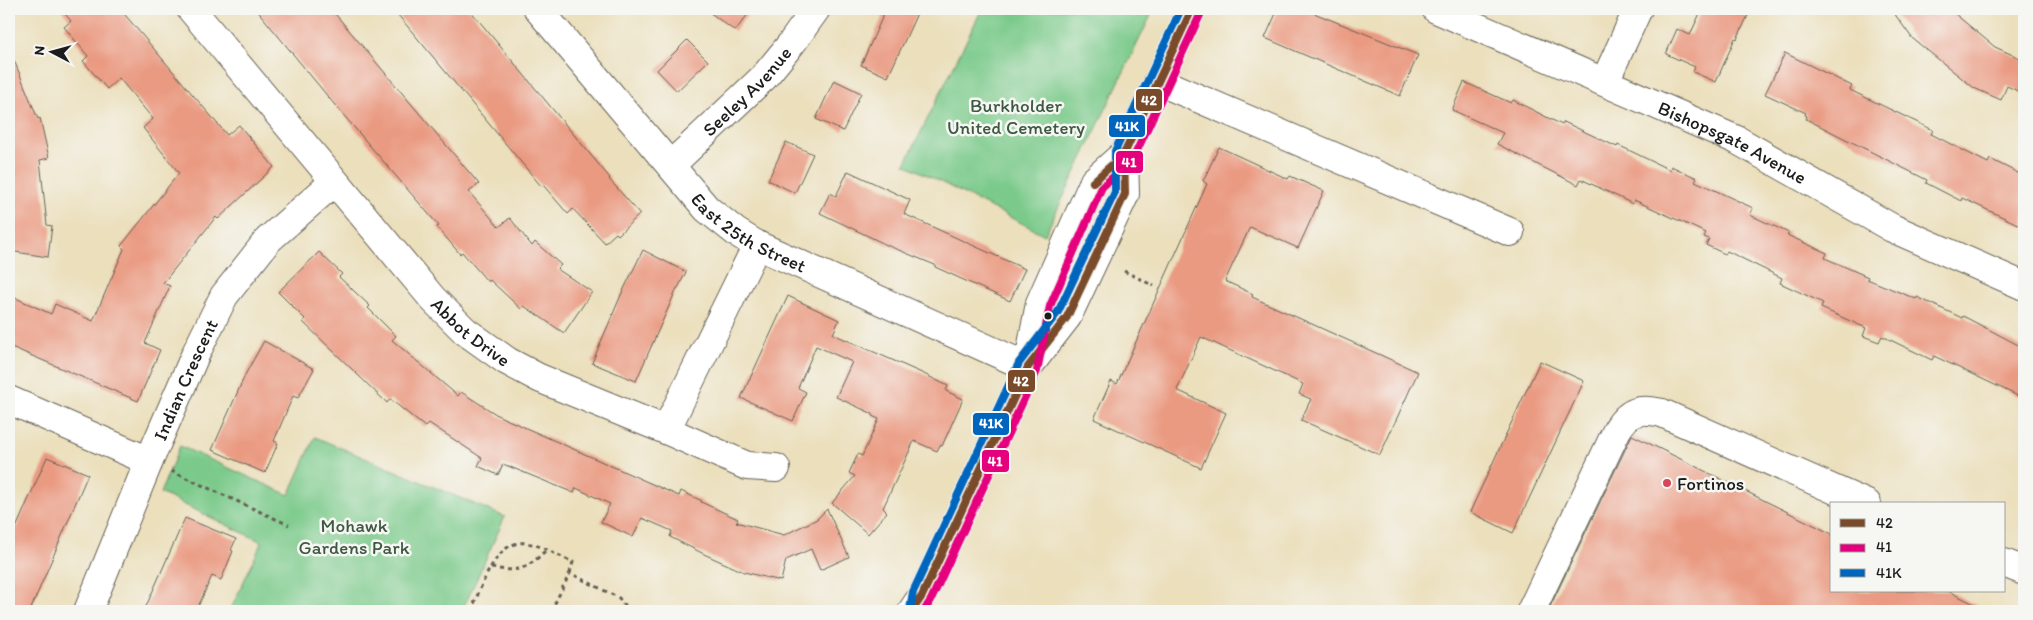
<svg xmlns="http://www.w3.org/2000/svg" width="2033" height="620" viewBox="0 0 2033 620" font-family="Itim,sans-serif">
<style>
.green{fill:#7bca8b;stroke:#4c7354}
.building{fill:#ea9a81}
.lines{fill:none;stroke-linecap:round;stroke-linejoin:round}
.minor-casing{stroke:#646054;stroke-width:30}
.major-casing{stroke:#646054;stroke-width:30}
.path{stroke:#646054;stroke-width:3;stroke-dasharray:4 4;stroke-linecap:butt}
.minor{stroke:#fff;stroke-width:28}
.major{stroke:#fff;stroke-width:28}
.bus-1-casing{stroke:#f6f6f2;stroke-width:11}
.bus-2-casing{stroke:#f6f6f2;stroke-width:11}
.bus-3-casing{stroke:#f6f6f2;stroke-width:11}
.bus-1{stroke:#7a4b2a;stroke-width:8}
.bus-2{stroke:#e5007d;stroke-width:8}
.bus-3{stroke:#0065bd;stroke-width:8}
.bus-dot{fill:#1c1c1c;stroke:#f6f6f2;stroke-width:2}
.poi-dot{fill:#d1495b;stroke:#f6f6f2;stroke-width:2}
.labels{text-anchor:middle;stroke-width:5;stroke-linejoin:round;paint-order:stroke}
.street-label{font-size:19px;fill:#1c1c1c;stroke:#f6f6f2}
.park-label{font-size:19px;fill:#3d5943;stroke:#f6f6f2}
.poi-label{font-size:19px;fill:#1c1c1c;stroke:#f6f6f2;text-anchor:start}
.line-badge{stroke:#f6f6f2;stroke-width:2}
.badge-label{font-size:14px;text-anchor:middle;font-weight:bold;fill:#fff}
</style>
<rect width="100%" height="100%" fill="#f6f6f2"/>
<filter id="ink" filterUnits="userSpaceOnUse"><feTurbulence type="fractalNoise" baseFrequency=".02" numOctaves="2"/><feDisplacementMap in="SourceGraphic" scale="10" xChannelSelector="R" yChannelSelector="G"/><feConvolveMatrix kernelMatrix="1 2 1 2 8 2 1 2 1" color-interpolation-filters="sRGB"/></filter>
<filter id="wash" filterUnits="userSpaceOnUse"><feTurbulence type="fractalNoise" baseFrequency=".0096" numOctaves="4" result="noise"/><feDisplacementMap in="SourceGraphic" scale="20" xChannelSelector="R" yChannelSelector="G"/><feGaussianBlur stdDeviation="1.12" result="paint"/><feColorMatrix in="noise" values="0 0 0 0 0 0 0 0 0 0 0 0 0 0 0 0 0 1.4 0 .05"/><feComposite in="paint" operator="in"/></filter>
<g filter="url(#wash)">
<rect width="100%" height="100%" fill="#ebdfbc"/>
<!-- green -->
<g class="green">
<polygon points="982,9 1154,9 1045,235 905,164"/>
<polygon points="315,437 505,517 462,611 230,611 262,542 160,493 180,446 289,495"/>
</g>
<g id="blocks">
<!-- building -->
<g class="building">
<polygon points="61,9 120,9 227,135 239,125 274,167 218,219 216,217 163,283 170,286 145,343 160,350 138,401 9,346 9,295 51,314 55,304 93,321 124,249 121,246 179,173 143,128 153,119 119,78 107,89 83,61 88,56 64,27 71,21"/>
<polygon points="256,9 331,9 479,184 469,192 499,227 510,218 532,246 535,242 561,265 557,269 592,292 564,333 524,306 521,309 490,280 488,282 462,252 460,254 437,227 439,226 334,104"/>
<polygon points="393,9 469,9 610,178 609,179 640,214 618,235 616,233 605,243 573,209 568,214 543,185 541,186"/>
<polygon points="705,9 752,9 735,31"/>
<polygon points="886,9 919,9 888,77 861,65"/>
<polygon points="1278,9 1304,9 1418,55 1400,96 1265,38"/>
<polygon points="1702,9 1751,9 1737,39 1735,38 1716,82 1693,72 1695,67 1666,54 1677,29 1690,35"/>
<polygon points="1891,9 1949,9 1995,47 2024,60 2024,94 2007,86 2001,100 1974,88 1912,38"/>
<polygon points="687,40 708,61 677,91 657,70"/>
<polygon points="9,48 38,119 40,118 49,158 40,160 47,225 52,226 48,257 9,251"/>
<polygon points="1785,53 1852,86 1850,90 1933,130 1931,134 1988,163 1990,159 2024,176 2024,227 1962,198 1961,201 1926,183 1927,180 1806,119 1807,116 1805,115 1806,113 1765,94"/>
<polygon points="834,80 861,93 843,131 816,119"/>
<polygon points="1464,82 1511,103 1513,100 1562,125 1564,122 1617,147 1618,145 1670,170 1671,166 1697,178 1695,181 1753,208 1750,215 1789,233 1787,235 1827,253 1825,258 1868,277 1867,279 1916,299 1917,297 1962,318 1963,316 2024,348 2024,383 2018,396 1934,356 1932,360 1882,336 1879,342 1863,336 1866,328 1821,308 1823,303 1780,283 1782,278 1727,251 1725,254 1706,245 1709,239 1704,237 1706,233 1634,200 1633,204 1581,179 1578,185 1497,144 1503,133 1452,110"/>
<polygon points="786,142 813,154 795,193 768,180"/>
<polygon points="1219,147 1288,179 1290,176 1324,191 1298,248 1250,227 1225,281 1253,294 1252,297 1418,372 1380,455 1301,420 1311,399 1299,394 1303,384 1201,337 1177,390 1226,413 1201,468 1094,419 1111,381 1117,384 1207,184 1203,181"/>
<polygon points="848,171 910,200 904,214 1025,269 1010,301 935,267 935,265 889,246 820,213 830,193 836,196"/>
<polygon points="643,250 686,272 678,288 677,288 636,381 592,363 621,295"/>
<polygon points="319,252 342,274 339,277 370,306 368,308 396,336 392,340 458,396 461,392 499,416 679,496 681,491 702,501 701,502 738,519 736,522 784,535 817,519 827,509 849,557 820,570 811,549 786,560 781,581 744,572 706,555 670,537 672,531 642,518 633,537 601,522 610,504 576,488 574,493 503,464 498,475 478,466 482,458 429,423 425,427 390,399 387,403 303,322 305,319 278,292"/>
<polygon points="788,296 839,320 833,334 924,374 948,386 946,391 963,399 942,446 940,445 937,451 914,441 883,508 887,512 868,534 832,503 855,476 849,473 858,454 862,456 879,419 872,416 873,414 836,397 852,362 816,346 798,388 806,392 793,421 741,398"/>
<polygon points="264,341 314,369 298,398 293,396 274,441 278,443 265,473 212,450 246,373"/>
<polygon points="1540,361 1584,381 1513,533 1470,512"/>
<polygon points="1632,435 1832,534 1832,591 1948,591 1988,611 1548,611"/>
<polygon points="47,457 88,474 30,611 9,611 9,544"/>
<polygon points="185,518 236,539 231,550 233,551 221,580 212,576 196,611 144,611"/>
</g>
</g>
</g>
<g filter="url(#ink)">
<use href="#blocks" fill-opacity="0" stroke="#646054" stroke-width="1"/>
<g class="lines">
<defs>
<g id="minor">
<path id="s1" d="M191,9l242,290 32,32 42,30 32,17 127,52 81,36 29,2"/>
<path id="s2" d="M538,9l169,200 29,23 21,13 271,122"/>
<path id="s3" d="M1436,9l301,131 155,88 132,58"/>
<polyline points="1158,81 1510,232"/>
<polyline points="1605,81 1638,9"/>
<path id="s4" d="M671,165l93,-88 27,-33 25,-35"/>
<polyline points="9,400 149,461"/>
<polyline points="666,430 757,245"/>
<polyline points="2004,563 2024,571"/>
<path id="s5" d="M88,611l61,-150 47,-108 28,-57 44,-56 66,-58"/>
<path d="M1531,611l86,-181c12,-20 23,-22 45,-17l205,91"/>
</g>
<g id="major">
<polyline points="1029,361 1040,303 1094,181 1124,154 1192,9"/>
<polyline points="912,611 922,596 1028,367 1067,317 1125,194 1124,154"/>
</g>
</defs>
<!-- minor casing -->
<use href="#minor" class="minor-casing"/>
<!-- major casing -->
<use href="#major" class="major-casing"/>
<!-- path -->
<g class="path">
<polyline points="1124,271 1154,286"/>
<polyline points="171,471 289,525"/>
<path d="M491,568c28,4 35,2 55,-18"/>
<path d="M471,611c10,-22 24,-72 55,-68 16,2 32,13 47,19l-3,11"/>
<polyline points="551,611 570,573 619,598 623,604 640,611"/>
</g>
<!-- minor -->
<use href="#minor" class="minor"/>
<!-- major -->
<use href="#major" class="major"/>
<defs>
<g id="bus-1">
<polyline points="1093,182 1124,154 1192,9"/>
<polyline points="912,611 922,596 1028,367 1067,317 1125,194 1124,154"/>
</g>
<polyline id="bus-2" points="924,611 931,600 1037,371 1050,306 1102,187 1133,159 1201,13"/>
<polyline id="bus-3" points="910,610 913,592 1019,363 1058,312 1115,192 1115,151 1181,9"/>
</defs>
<!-- bus-1 casing -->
<use href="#bus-1" class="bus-1-casing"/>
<!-- bus-2 casing -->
<use href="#bus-2" class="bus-2-casing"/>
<!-- bus-3 casing -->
<use href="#bus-3" class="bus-3-casing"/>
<!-- bus-1 -->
<use href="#bus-1" class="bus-1"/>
<!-- bus-2 -->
<use href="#bus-2" class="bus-2"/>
<!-- bus-3 -->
<use href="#bus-3" class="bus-3"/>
</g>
</g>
<!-- markers -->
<circle class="bus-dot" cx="1048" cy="316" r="4.5"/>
<circle class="poi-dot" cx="1667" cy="483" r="5"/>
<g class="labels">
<!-- street labels -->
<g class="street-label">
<text dy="7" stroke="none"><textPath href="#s4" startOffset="106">Seeley Avenue</textPath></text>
<text dy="7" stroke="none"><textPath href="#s3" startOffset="325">Bishopsgate Avenue</textPath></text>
<text dy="7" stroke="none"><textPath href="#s2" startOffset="310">East 25th Street</textPath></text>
<text dy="7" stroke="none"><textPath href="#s1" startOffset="428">Abbot Drive</textPath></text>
<text dy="7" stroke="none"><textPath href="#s5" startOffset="251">Indian Crescent</textPath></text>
</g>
<!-- park labels -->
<g class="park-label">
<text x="1016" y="112">Burkholder<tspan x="1016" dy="22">United Cemetery</tspan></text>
<text x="354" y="532">Mohawk<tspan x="354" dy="22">Gardens Park</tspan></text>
</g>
<!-- poi labels -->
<g class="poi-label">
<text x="1677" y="490">Fortinos</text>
</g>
</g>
<g class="line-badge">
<rect x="1135" y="88" width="28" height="24" rx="5" fill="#7a4b2a"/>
<rect x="1108" y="114" width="38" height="24" rx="5" fill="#0065bd"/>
<rect x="1115" y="150" width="29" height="24" rx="5" fill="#e5007d"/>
<rect x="1007" y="369" width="29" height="24" rx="5" fill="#7a4b2a"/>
<rect x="972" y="412" width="38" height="24" rx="5" fill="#0065bd"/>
<rect x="981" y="449" width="29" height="24" rx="5" fill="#e5007d"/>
</g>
<g class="badge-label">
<text x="1149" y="105">42</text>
<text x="1127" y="131">41K</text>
<text x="1129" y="167">41</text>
<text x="1021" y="386">42</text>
<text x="991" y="428">41K</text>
<text x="995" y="466">41</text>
</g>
<!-- margin -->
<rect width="2033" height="620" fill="none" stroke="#f6f6f2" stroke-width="30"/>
<!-- legend -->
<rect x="1830" y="502" width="175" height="90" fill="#f6f6f2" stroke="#9f9f9c"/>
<rect x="1840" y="519" width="25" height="8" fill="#7a4b2a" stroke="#9f9f9c"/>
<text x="1876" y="528" font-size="15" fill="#1c1c1c">42</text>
<rect x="1840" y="544" width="25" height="8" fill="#e5007d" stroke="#9f9f9c"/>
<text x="1876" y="552" font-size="15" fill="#1c1c1c">41</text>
<rect x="1840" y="569" width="25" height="8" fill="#0065bd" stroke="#9f9f9c"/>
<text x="1876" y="578" font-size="15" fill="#1c1c1c">41K</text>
<!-- north arrow -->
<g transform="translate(52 52) rotate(276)" stroke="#f6f6f2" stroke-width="4" paint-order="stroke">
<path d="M0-4L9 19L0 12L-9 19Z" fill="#1c1c1c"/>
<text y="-8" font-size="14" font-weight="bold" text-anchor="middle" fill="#1c1c1c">N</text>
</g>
</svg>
